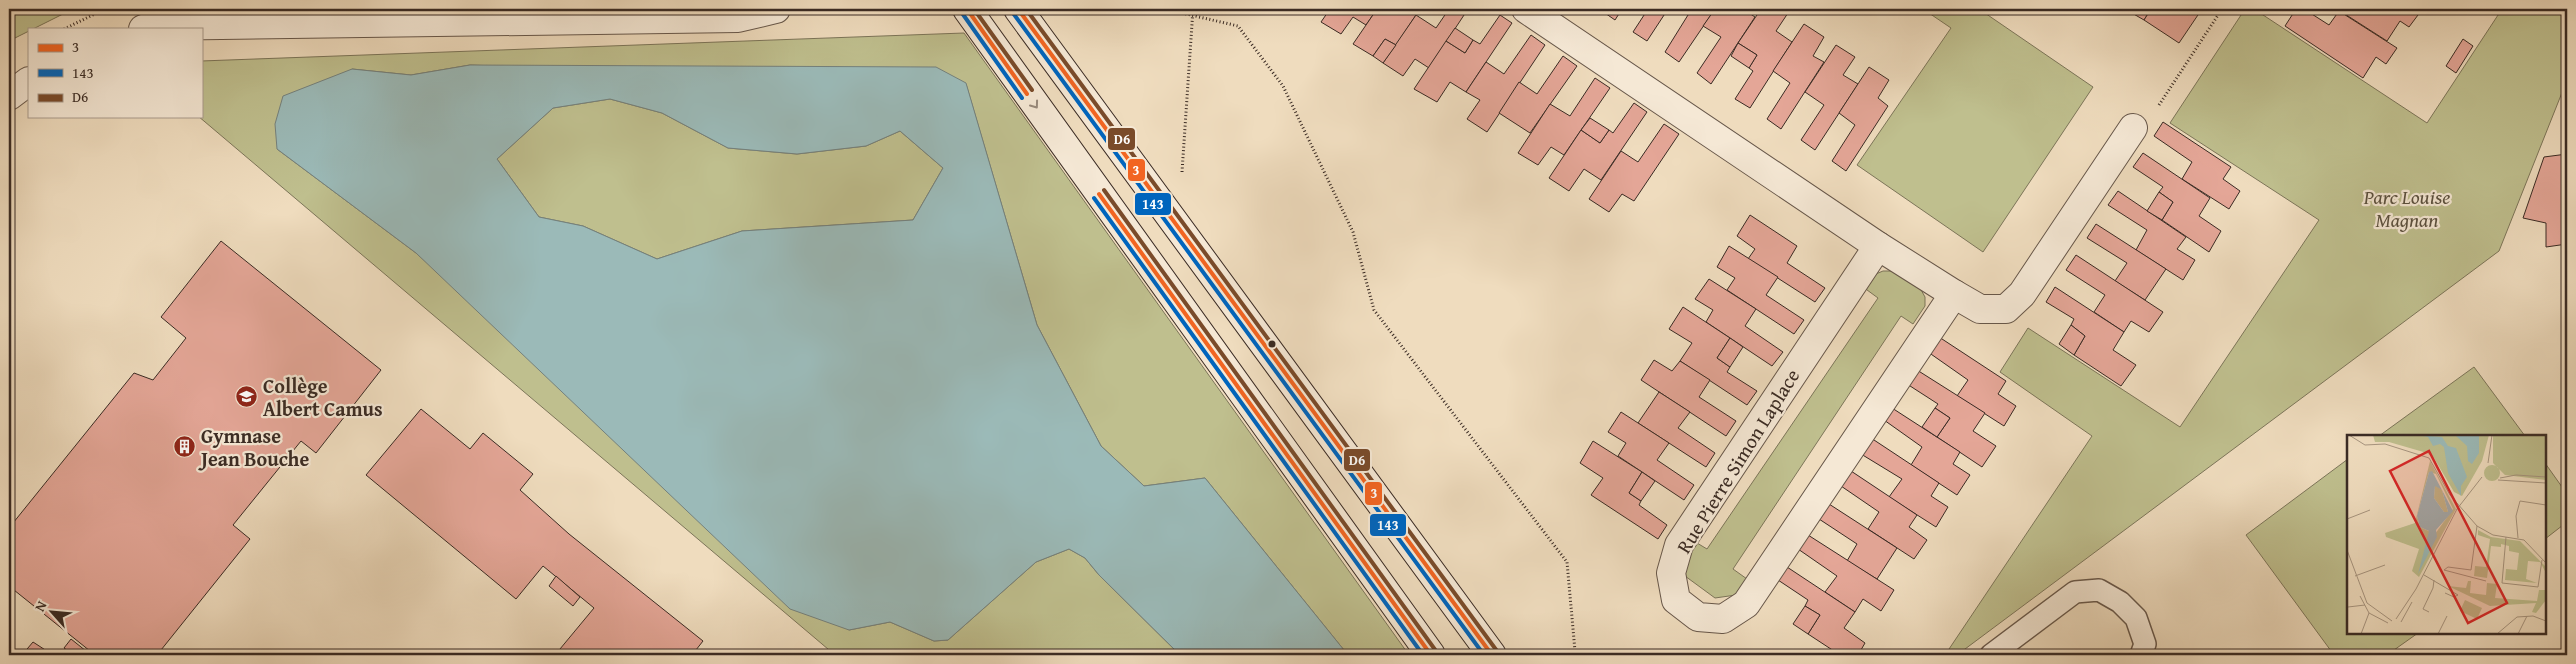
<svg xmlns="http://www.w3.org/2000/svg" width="2576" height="664" viewBox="0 0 2576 664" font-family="'Gentium Book Plus',serif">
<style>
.green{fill:#bfbf8e;stroke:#7c7559}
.water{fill:#9bbab8;stroke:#74817d;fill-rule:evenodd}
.building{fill:#e4a697;stroke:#3a2b24}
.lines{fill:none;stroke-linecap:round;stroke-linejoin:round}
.service-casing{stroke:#67574a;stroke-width:24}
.minor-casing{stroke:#67574a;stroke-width:30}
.secondary-casing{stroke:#3a2b24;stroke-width:30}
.path{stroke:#3a2b24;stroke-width:3;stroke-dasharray:1 2.5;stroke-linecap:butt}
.service{stroke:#f5e8d5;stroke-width:21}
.minor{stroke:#f5e8d5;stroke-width:28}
.secondary{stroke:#f5e8d5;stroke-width:28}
.bus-1-casing{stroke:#f5e8d5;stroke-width:8}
.bus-2-casing{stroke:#f5e8d5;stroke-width:8}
.bus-3-casing{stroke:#f5e8d5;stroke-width:8}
.bus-1{stroke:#f26522;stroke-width:4}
.bus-2{stroke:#0065bd;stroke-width:4}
.bus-3{stroke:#7a4b2a;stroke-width:4}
.oneway{stroke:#988a7c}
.bus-dot{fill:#3a2b24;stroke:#f5e8d5;stroke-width:2}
.labels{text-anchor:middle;stroke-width:4.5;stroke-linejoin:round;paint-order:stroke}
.park-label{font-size:20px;font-style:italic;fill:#5b503e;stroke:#f5e8d5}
.poi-label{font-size:20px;font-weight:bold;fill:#3a2b24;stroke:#f5e8d5;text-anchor:start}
.street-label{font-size:20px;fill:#3a2b24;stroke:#f5e8d5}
.inset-road{fill:none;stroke:#a79580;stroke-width:1}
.view{fill:#d62828;fill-opacity:0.15;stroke:#d62828;stroke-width:2.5}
.inset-edge{fill:none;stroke:#3a2b24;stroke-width:2.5}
.line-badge{stroke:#f5e8d5;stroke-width:2}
.badge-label{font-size:14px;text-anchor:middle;font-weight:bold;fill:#fff}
</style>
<rect width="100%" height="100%" fill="#efdcbe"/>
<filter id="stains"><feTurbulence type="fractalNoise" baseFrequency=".004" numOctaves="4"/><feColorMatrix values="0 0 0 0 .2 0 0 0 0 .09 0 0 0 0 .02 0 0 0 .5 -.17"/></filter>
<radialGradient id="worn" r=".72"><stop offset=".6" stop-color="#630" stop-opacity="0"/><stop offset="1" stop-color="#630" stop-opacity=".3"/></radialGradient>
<!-- green -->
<g class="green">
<polygon points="9,9 73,9 33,29 29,29 29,31 9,41"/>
<polygon points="1923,9 1979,9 2093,87 1983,252 1857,165 1951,28"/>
<polygon points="2245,9 2254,9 2427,123 2502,9 2567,9 2567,80 2499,251 1957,655 1945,655 2092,436 2000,372 2028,328 2180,427 2319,220 2170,123"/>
<polygon points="964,33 1409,655 1348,655 1205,478 1144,486 1101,446 1037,325 966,84 470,65 411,75 352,69 277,149 416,253 849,630 890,622 934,641 948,640 1036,562 1069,549 1085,558 1099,575 1180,655 835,655 198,116 201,116 201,61"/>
<polygon points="610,99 662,113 728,148 797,154 866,146 900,131 943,168 913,220 742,231 657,259 583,226 539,217 497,159 553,108"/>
<polygon points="1883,271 1894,271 1920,288 1925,297 1925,306 1913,324 1901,316 1733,569 1747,579 1736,595 1715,598 1685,576 1684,562 1697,543 1707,549 1878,298 1863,287 1871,276"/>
<polygon points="2474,367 2525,436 2379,436"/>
<polygon points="2348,459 2348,633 2418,633 2387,655 2334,655 2246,535"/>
<polygon points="2545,463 2567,494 2567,522 2545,539"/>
</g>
<!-- water -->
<path class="water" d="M470,65l466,2 30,16 71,242 64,121 43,40 61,-8 143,177h-168l-81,-80 -14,-17 -16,-9 -33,13 -88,78 -14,1 -44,-19 -41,8 -59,-21 -374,-356 -139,-104 -2,-25 8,-28 69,-27 59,6zM610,99l52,14 66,35 69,6 69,-8 34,-15 43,37 -30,52 -171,11 -85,28 -74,-33 -44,-9 -42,-58 56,-51z"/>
<!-- building -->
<g class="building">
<polygon points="1330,9 1377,9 1366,25 1353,17 1341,34 1321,22"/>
<polygon points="1377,9 1420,9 1396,45 1385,39 1373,56 1353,44"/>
<polygon points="1449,9 1468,9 1429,68 1415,59 1403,76 1383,63 1416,15 1436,28"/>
<polygon points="1604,9 1622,9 1615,20 1602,11"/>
<polygon points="1648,9 1668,9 1647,41 1633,32"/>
<polygon points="1678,9 1715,9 1679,62 1665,52 1688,15"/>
<polygon points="1715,9 1743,9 1755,17 1711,84 1697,73 1721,37 1703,26"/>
<polygon points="1761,9 1790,10 1776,31 1792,42 1750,108 1735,99 1753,71 1749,68 1757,55 1738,43"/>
<polygon points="2125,9 2151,9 2144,20"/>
<polygon points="2151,9 2202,9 2179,43 2144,20"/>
<polygon points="2296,9 2304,9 2329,25 2339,11 2397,48 2386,64 2376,57 2363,78 2285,26"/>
<polygon points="2337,9 2418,9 2421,11 2409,27 2400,21 2387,41"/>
<polygon points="1500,15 1512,23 1466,92 1450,82 1437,102 1414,89 1446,41 1465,53 1473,40 1480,44"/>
<polygon points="1804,24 1824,37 1813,56 1824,62 1781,129 1767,119 1790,83 1773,71"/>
<polygon points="1455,28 1473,40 1465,53 1446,41"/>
<polygon points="1531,35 1545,45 1487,132 1467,119 1480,100 1466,92 1486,62 1504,74"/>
<polygon points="1385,39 1396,45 1383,63 1373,56"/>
<polygon points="2463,39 2473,46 2456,73 2446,66"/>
<polygon points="1738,43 1757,55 1749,68 1731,56"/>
<polygon points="1836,45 1855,57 1843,75 1858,84 1815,150 1801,140 1824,105 1805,92"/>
<polygon points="1563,56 1577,66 1530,133 1499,113 1519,82 1537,94"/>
<polygon points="1869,67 1889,80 1878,98 1888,106 1846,171 1832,161 1855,125 1839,113"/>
<polygon points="1595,78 1610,88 1564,155 1551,147 1538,165 1518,153 1550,104 1570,116"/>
<polygon points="1634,103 1647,112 1601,180 1584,169 1569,191 1549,178 1581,130 1600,143 1609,130 1613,133"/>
<polygon points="1590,118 1609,130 1600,143 1581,130"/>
<polygon points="2163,122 2231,167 2223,179 2240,191 2229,209 2182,179 2192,162 2154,136"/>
<polygon points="1664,124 1679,134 1634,201 1622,194 1609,212 1589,199 1621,151 1638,162"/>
<polygon points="2143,153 2210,198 2199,216 2221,231 2209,252 2162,220 2173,202 2159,192 2163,187 2133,167"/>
<polygon points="2567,154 2567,192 2563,207 2563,217 2567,217 2567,244 2546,247 2546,223 2523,218 2544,157"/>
<polygon points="2118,191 2186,237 2177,249 2195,260 2183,280 2136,250 2147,230 2108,205"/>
<polygon points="2159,192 2173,202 2162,220 2147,211"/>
<polygon points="1750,215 1797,246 1787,263 1825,288 1815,302 1748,259 1755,249 1737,236"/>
<polygon points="2096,224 2166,269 2145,300 2115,281 2127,263 2087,238"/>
<polygon points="221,241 381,370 316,453 301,441 233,525 250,539 157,655 95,655 9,586 9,528 134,373 153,380 186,338 161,317"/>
<polygon points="1729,246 1778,277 1766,295 1804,320 1794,334 1727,290 1735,278 1717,267"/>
<polygon points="2076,255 2163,312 2149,332 2131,321 2124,332 2094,312 2105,295 2066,270"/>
<polygon points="1709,279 1756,309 1745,326 1783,352 1772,366 1706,322 1713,310 1695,299"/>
<polygon points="2055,287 2124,332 2113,350 2136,365 2121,386 2074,355 2085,336 2071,325 2074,319 2046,302"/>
<polygon points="1683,307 1730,338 1717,358 1730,367 1727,372 1757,391 1747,405 1680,361 1692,343 1669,329"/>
<polygon points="2071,325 2085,336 2074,355 2059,344"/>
<polygon points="1939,337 2006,381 1998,394 2016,406 2004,426 1957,396 1968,380 1928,352"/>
<polygon points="1730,338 1743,347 1730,367 1717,358"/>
<polygon points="1654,360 1672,371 1680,361 1710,380 1699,397 1736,421 1726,436 1641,380"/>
<polygon points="1917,370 1985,413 1973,431 1996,446 1982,467 1937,437 1950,418 1935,408 1938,404 1907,384"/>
<polygon points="1659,392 1690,412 1678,428 1715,453 1706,467 1638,423"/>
<polygon points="1892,408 1960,452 1953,464 1970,475 1957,495 1911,465 1922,447 1884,420"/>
<polygon points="1935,408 1950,418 1937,437 1922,427"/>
<polygon points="421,409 470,449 483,433 533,474 520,490 569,534 703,641 692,655 555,655 594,608 543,566 516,599 366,475"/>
<polygon points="1621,412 1669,443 1657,460 1694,485 1684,500 1618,456 1626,443 1608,432"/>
<polygon points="1871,438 1939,483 1931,496 1948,507 1936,527 1889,497 1902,479 1861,454"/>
<polygon points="1593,441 1642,472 1629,493 1641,501 1639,505 1667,525 1658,539 1591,495 1603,478 1580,463"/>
<polygon points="1851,471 1917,515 1909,527 1927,540 1914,559 1868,529 1879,512 1841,486"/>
<polygon points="1642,472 1655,481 1641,501 1629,493"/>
<polygon points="1829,504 1897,548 1877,579 1847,561 1857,544 1819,519"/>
<polygon points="1808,535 1894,590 1881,611 1863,599 1855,612 1825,592 1837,576 1798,549"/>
<polygon points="1787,567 1855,612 1844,628 1865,643 1858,655 1840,655 1808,634 1820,615 1805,606 1808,600 1778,580"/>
<polygon points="556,576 580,597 573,606 549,586"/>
<polygon points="1805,606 1820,615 1808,634 1793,624"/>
<polygon points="71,639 91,655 74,655 64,648"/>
<polygon points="33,642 53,655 22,655"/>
</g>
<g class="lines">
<defs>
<polyline id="service" points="1991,655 2075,592 2099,590 2120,602 2136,618 2145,644 2141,655"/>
<g id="minor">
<polyline points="1526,9 1878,246 1679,545 1671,573 1676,600 1698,617 1723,619 1746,604 1954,294 1980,309 2006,309 2022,294 2133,128"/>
<polyline points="143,29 151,26 738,18 776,9"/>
<polyline points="9,96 29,81"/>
<polyline points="1878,246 1954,294"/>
</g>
<g id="secondary">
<polyline points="967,9 1431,655"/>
<polyline points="1018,9 1492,655"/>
</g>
</defs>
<!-- service casing -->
<use href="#service" class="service-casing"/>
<!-- minor casing -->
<use href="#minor" class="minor-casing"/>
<!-- secondary casing -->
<use href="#secondary" class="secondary-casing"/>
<!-- path -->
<g class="path">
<polyline points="1165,9 1238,26 1283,86 1353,232 1374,310 1567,562 1575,651 1578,655"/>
<polyline points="64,29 105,9"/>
<polyline points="2159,105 2222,9"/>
<polyline points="1182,172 1193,9"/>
</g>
<!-- service -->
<use href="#service" class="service"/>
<!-- minor -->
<use href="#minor" class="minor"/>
<!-- secondary -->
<use href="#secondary" class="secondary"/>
<defs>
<g id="bus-1">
<polyline points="967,9 1027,94"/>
<polyline points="1018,9 1492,655"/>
<polyline points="1099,194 1431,655"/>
</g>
<g id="bus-2">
<polyline points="962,13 1022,98"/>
<polyline points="1013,13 1484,655"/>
<polyline points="1094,198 1423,655"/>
</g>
<g id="bus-3">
<polyline points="974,9 1032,90"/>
<polyline points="1026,9 1497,651"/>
<polyline points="1104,190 1436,651"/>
</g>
</defs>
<!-- bus-1 casing -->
<use href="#bus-1" class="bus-1-casing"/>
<!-- bus-2 casing -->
<use href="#bus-2" class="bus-2-casing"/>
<!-- bus-3 casing -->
<use href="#bus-3" class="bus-3-casing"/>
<!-- bus-1 -->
<use href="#bus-1" class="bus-1"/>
<!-- bus-2 -->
<use href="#bus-2" class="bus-2"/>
<!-- bus-3 -->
<use href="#bus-3" class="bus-3"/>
</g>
<!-- one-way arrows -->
<defs><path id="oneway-chevron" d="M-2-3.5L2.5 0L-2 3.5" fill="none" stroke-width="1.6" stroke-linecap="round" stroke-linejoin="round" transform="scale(1.25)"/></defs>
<use class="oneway" href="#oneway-chevron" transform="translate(1035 105) rotate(54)"/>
<!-- icons -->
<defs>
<symbol id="school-disc" viewBox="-11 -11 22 22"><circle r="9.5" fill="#8f2418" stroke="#f5e8d5"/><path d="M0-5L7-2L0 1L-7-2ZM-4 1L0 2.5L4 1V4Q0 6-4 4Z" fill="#fff"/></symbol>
<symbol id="building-disc" viewBox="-11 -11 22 22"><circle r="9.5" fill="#8f2418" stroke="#f5e8d5"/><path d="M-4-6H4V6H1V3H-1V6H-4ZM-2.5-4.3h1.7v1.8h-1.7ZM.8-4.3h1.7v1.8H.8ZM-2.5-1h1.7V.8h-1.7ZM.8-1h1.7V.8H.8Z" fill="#fff"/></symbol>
</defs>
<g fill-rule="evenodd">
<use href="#school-disc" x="234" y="384" width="25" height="25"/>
<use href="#building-disc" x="172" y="434" width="25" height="25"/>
</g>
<!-- markers -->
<circle class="bus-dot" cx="1272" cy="344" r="4.5"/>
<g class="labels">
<!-- park labels -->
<g class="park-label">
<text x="2407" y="204">Parc Louise<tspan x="2407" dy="23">Magnan</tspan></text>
</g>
<!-- poi labels -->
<g class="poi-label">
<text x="263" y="393">Collège<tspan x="263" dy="23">Albert Camus</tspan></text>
<text x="201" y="443">Gymnase<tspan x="201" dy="23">Jean Bouche</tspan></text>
</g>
<!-- street labels -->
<g class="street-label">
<text transform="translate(1738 461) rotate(-58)" y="7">Rue Pierre Simon Laplace</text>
</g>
</g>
<!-- overview -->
<g transform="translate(2347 435)">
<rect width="199" height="199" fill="#efdcbe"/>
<path d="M26,0h116l-7,26 -20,35 -8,-4 -20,-34 -7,-5 -38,-11h-14zM146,0h53v45l-41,-5 -12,-12zM83,26l26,48 -37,68 -7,-6 7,-22 -33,-12 -1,-4 30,-10zM82,37l7,2 17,35 -18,25 -15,-7 -3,-11zM137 38a8 8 0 1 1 16 0a8 8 0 1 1-16 0ZM88,50l7,5 6,22h-4l-10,-14zM131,95l13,7 29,4 26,26v6l-6,-11 -12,-1 -2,18 11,4 -32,-3 1,-11 11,1 2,-17 -10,-2v-5l-8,-2v3l-10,-1 -4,32 -13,-2 1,-10 11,1 4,-28 -12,-4zM121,146h3l-1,12 16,2 1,-12 10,1 -2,14 42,3 2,-11h7v10l-10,13 -4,-1 4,-9 -46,3 -42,-20 18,2zM118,165l17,8 -5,11 -17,-8z" fill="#bfbf8e" fill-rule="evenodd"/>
<path d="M72,0l23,2 6,9 8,2 11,29 -6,9v10l-13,-23 -4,-26 -4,-3 -7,2 -5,-9zM108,0h24v18l-7,11 -4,-3 -1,-15zM85,36l21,40 -17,19 1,7 -19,37 11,-43 -9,-4 -3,-11 12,-44zM88,51l7,4 6,22h-4l-10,-14z" fill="#9bbab8" fill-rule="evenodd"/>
<path class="inset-road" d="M2,0l16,10 20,-1 44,14 21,37 27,31 16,9 31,5 22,23M141,28l4,-28M153,43l16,-3 30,2M151,45l48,3M0,84l23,-9M130,91l-6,44 -23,-3 -4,3 42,11M159,102l-4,46 36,4 4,-27M171,103l-2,-22 4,-15 26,4M0,115l20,53 25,18M77,140l34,20 -4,2 -9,-4M8,141l30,-11M13,161l9,17 19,10M1,172l17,-2M82,177l-6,-3 10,-21 1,-8M49,184l20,-30 41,-80 25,-32M54,187l11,-20M14,199l8,-21M91,199l9,-18M150,199l20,-17 16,-1 13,5M171,199l9,-18"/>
<path class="view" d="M82,16l78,152 -39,20 -78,-152z"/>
<rect width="199" height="199" class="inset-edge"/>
</g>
<g class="line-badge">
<rect x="1107" y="127" width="29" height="24" rx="5" fill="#7a4b2a"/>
<rect x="1127" y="158" width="19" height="24" rx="5" fill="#f26522"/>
<rect x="1134" y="192" width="38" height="24" rx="5" fill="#0065bd"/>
<rect x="1343" y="448" width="28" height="24" rx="5" fill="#7a4b2a"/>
<rect x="1364" y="481" width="19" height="25" rx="5" fill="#f26522"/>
<rect x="1369" y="513" width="38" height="24" rx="5" fill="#0065bd"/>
</g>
<g class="badge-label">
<text x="1122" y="144">D6</text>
<text x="1136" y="175">3</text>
<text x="1153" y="209">143</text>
<text x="1357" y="465">D6</text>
<text x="1374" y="498">3</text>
<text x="1388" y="530">143</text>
</g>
<!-- margin -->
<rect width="2576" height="664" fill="none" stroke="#efdcbe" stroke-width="30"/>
<rect x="10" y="10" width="2556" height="644" fill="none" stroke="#3a2b24" stroke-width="2.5"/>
<rect x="15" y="15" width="2546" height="634" fill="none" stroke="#3a2b24"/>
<!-- legend -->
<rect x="28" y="28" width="175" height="90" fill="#f5e8d5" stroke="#aa9c8e"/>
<rect x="38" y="44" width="25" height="8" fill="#f26522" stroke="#aa9c8e"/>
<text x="72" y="52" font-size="15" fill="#3a2b24">3</text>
<rect x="38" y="69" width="25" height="8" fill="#0065bd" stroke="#aa9c8e"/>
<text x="72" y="78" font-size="15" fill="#3a2b24">143</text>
<rect x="38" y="94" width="25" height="8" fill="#7a4b2a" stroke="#aa9c8e"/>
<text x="72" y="102" font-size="15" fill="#3a2b24">D6</text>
<!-- north arrow -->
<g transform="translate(52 612) rotate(297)" stroke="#f5e8d5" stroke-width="4" paint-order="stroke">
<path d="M0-4L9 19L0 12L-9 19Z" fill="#3a2b24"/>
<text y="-8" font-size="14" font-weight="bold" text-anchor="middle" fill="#3a2b24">N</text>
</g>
<rect width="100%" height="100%" filter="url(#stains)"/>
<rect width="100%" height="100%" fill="url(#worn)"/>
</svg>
